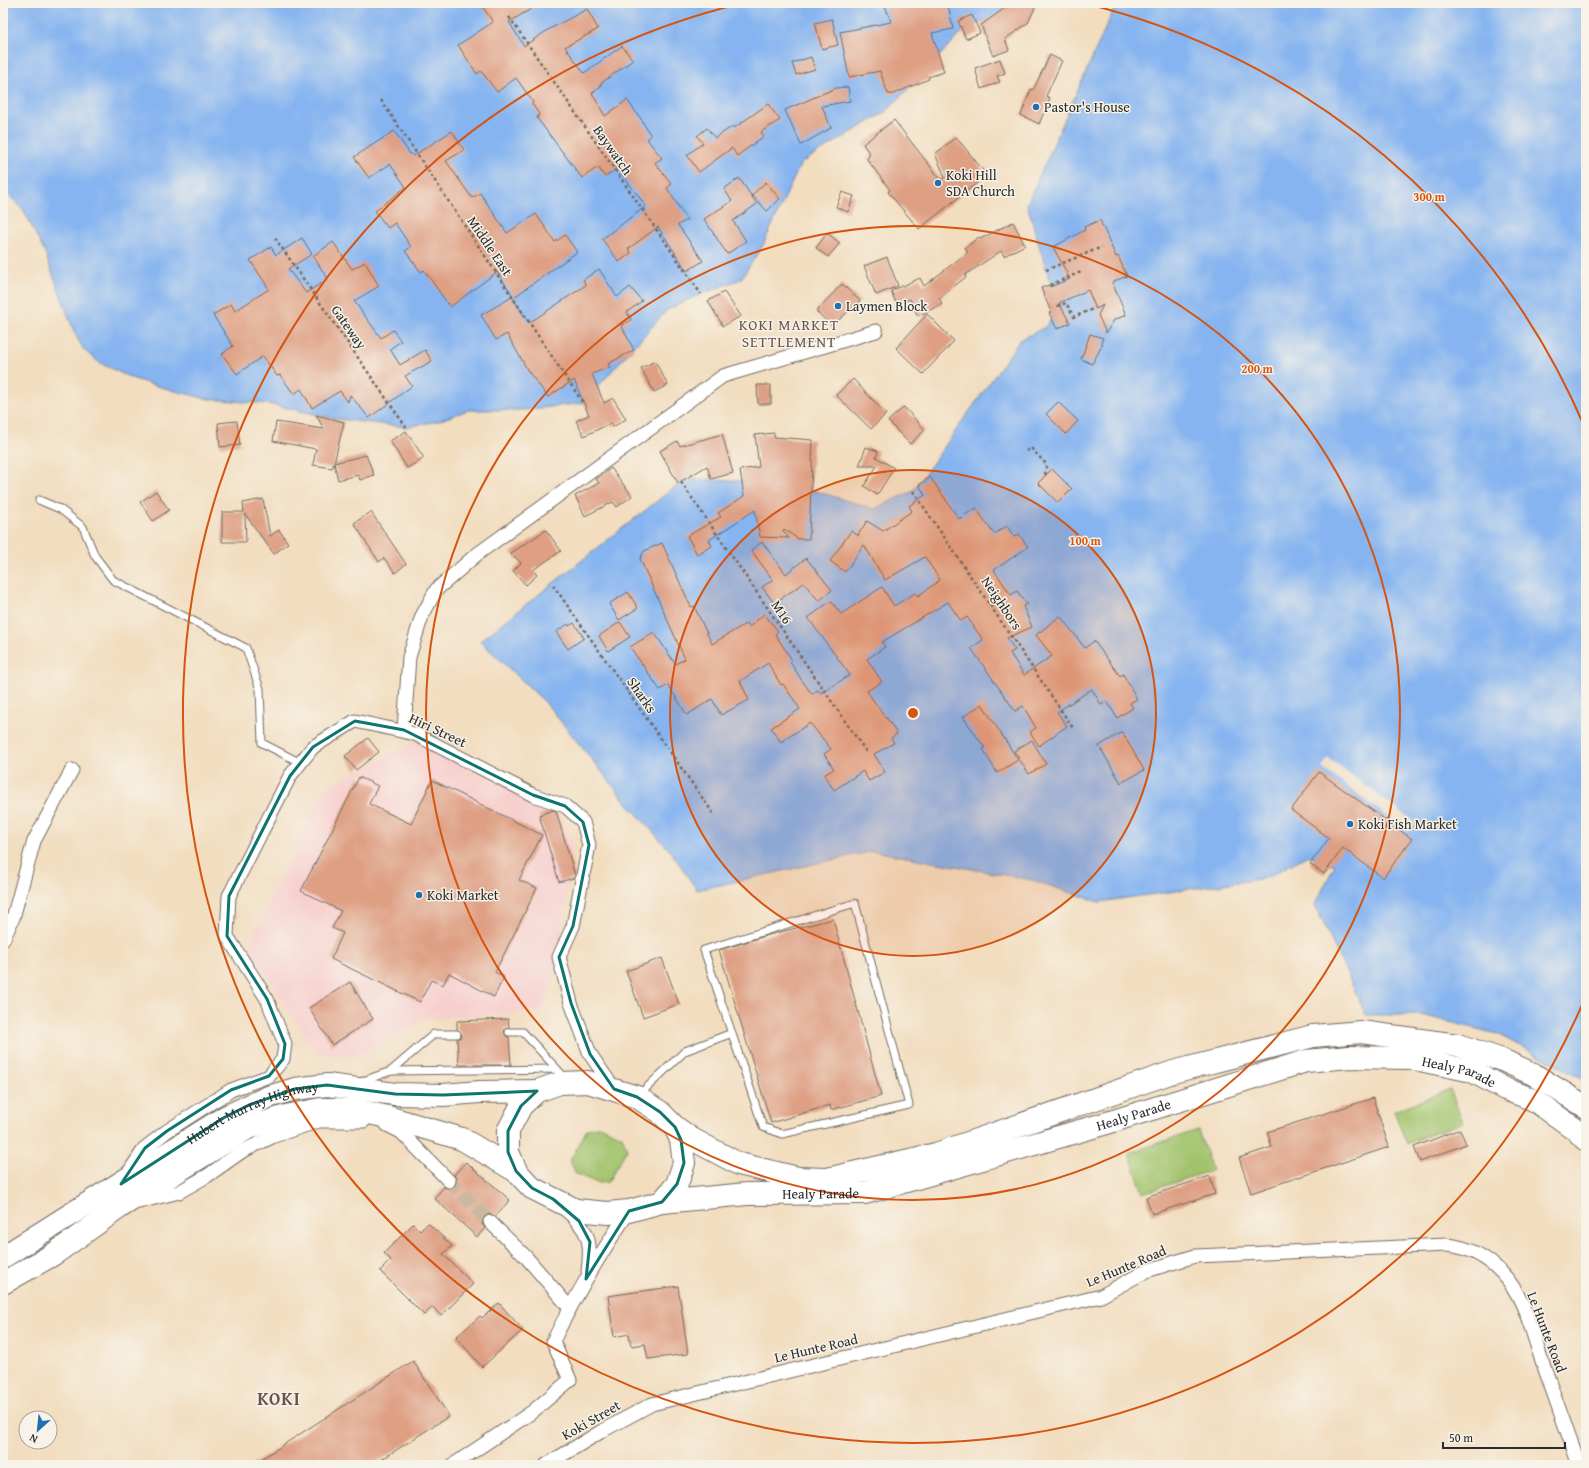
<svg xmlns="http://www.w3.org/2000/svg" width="1589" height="1468" viewBox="0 0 1589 1468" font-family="'Gentium Book Plus',serif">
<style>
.built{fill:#f7d0ce}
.green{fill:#a1c36c;stroke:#66774c}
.water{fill:#85b4f0;stroke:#58708e}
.pier{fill:#f2ddbf}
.building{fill:#de9f83}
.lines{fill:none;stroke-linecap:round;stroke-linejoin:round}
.street-tunnel{stroke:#cab9a1;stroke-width:13;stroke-dasharray:13 6;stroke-linecap:butt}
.lane-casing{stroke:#71695f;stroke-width:9}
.street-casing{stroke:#71695f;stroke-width:15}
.highway-casing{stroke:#71695f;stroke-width:24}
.path{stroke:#71695f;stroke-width:2.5;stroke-dasharray:3 3;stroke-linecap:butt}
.lane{stroke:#fff;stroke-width:7}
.street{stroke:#fff;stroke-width:13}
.highway{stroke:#fff;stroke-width:22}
.marked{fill:none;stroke:#0f766e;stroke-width:3;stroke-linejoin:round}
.ring{fill:none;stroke:#d5540f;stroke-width:2}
.poi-dot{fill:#1f6fb2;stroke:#f7f3e8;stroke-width:1.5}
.labels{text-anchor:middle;stroke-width:3;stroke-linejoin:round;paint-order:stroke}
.poi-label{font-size:14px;fill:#2b2b2b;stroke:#f7f3e8;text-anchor:start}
.street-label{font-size:14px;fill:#2b2b2b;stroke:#f7f3e8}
.neighbourhood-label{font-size:15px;letter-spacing:1px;fill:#6a544a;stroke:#f7f3e8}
.district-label{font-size:18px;font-weight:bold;letter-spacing:1px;fill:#6a544a;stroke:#f7f3e8}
.centre{fill:#d5540f;stroke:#f7f3e8;stroke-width:2}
.ring-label{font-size:12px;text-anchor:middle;font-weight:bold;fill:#d5540f;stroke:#f7f3e8;stroke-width:3;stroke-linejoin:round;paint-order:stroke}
</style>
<rect width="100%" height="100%" fill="#f7f3e8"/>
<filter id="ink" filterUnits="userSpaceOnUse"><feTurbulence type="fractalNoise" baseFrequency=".025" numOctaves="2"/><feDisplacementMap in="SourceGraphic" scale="8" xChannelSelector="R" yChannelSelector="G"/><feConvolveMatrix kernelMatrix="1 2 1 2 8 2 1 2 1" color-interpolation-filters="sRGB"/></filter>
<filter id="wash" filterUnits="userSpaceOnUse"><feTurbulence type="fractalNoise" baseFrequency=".012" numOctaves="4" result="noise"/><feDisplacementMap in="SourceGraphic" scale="16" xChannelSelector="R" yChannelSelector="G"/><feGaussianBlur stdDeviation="0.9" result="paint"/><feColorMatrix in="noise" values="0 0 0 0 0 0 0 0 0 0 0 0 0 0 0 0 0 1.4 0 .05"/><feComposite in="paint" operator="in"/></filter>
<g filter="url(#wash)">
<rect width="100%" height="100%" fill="#f2ddbf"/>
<!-- built -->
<polygon class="built" points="417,741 560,815 573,844 556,979 540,1012 427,1019 356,1056 315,1054 248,946 323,789"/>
<!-- green -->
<g class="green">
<polygon points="1450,1089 1463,1122 1407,1144 1394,1111"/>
<polygon points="600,1126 622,1136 627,1149 608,1182 597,1183 576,1174 570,1161 587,1129"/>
<polygon points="1198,1130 1212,1170 1143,1193 1129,1153"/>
</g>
<!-- water -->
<g class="water">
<polygon points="3,3 1012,3 997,19 969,25 887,111 801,163 763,245 741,279 701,294 667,310 583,403 525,410 468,410 438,421 406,427 337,419 269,404 208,399 167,389 131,378 100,363 84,350 75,334 45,253 24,211 3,189"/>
<polygon points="1114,3 1586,3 1586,1080 1497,1034 1422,1015 1366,1015 1315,905 1335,865 1308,855 1266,878 1099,902 1032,880 873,851 697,890 671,852 627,803 545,702 480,641 681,482 691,479 790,483 874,509 913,491 1020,340 1047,326 1057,306 1027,204 1114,9"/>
</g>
<!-- pier -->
<polygon class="pier" points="1328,758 1416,823 1409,832 1322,768"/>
<g id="blocks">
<!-- building -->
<g class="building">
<polygon points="480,3 541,3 509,22 524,46 548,30 587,9 598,29 565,47 584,73 622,46 633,60 600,84 601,86 592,93 605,116 627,100 641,119 651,136 647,139 662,158 655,163 672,184 667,188 687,220 678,225 703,261 687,271 658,227 628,249 631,253 619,262 602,239 646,206 617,168 605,177 598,167 582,178 537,118 539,114 532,104 533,102 516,78 497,92 481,71 477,74 458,45 493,22"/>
<polygon points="884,3 924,3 925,7 948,4 953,29 932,33 944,72 928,77 929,79 893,94 888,94 880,71 849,77 840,32 891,22"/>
<polygon points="1012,3 1037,3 1028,23 1005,39 1009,50 993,56 981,25"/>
<polygon points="972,15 980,33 966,39 958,21"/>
<polygon points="832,19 838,45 822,49 815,23"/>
<polygon points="1050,55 1062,61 1046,96 1050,98 1039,124 1021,115 1031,89 1033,90"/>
<polygon points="811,57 815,69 796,75 792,63"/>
<polygon points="1000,59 1005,73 997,76 1000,82 981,89 975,68"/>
<polygon points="848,87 850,101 822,106 831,128 801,145 785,110 836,88"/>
<polygon points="768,104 780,120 761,132 764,136 737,156 732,148 699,172 687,155 703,143 697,136 707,128 715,138 733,126 734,128"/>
<polygon points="894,120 941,180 945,177 935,154 956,137 987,175 919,229 888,192 890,190 867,159 870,154 863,144"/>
<polygon points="394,131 410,154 411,153 413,156 452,131 464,150 446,161 472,198 480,193 507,233 536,214 555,242 565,235 577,252 514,297 497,272 450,307 424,270 421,272 405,251 411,247 395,223 388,228 375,211 406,187 390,164 369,178 354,157"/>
<polygon points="739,178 757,204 733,221 746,241 727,254 704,219 732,201 724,189"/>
<polygon points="766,182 780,199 767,211 752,195"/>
<polygon points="842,192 854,196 848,212 836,207"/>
<polygon points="1100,220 1116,257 1118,256 1127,276 1112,282 1126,315 1114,320 1106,333 1098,315 1103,305 1096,309 1088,290 1059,303 1070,323 1057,329 1049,313 1051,312 1041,288 1049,285 1050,287 1070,279 1053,247 1085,230 1084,227"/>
<polygon points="1013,222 1025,245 1004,256 1001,251 965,275 966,277 939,298 942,304 918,316 910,299 897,305 891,291 920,278 924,286 968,252 965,248 979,237 980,239"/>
<polygon points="827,233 840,243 828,257 816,248"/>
<polygon points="302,238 312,254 288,269 306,293 328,279 313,256 333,242 352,269 365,262 379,286 354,301 381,338 393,330 401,341 390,349 400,365 425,350 432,361 405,376 412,386 369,418 350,395 348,402 340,391 312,408 301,389 294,394 280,375 277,376 263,356 237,374 222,354 233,346 213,315 231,304 235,311 269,289 250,260 271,247 276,255"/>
<polygon points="887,257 898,286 876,295 864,266"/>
<polygon points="599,269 617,297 630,287 642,301 627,312 631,320 621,325 634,350 608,364 610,367 592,374 604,403 613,398 626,419 613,427 611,423 584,436 576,421 589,415 574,380 548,397 528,371 507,334 496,340 481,315 512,297 529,323 586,285 583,280"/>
<polygon points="842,284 860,301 832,326 816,311"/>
<polygon points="724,292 741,316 723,326 708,301"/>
<polygon points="927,314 954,341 923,374 896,348"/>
<polygon points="1090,334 1103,338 1101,343 1103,344 1092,364 1081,359"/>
<polygon points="655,361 668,385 654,392 641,368"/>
<polygon points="853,379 886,414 871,429 836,395"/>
<polygon points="757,385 771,385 771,404 758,404"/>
<polygon points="1058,402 1078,421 1066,434 1046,414"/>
<polygon points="904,407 925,430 910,444 888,421"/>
<polygon points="316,415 344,422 334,463 366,455 374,475 360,480 358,475 338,480 334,463 332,468 313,465 316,449 273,441 276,422 324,429"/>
<polygon points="237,421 240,445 220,447 218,423"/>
<polygon points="406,431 424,458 407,468 390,441"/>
<polygon points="774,433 774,437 813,440 809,539 798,539 784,529 783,531 789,538 760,537 755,510 709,540 712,546 697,554 687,536 721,517 718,513 744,496 740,470 759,467 755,435"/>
<polygon points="722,434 733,473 711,479 707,466 678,483 660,451 677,441 680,446"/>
<polygon points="866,447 878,451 876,457 894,468 877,495 864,486 877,466 859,466"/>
<polygon points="611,468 632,496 617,507 613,502 585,516 575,496 599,483 596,479"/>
<polygon points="1052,469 1072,489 1058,503 1038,483"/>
<polygon points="930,477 959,519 976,508 994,534 1007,526 1014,537 1019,534 1028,547 994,570 1011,595 1017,591 1027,604 1023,606 1032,627 1007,638 1015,650 1010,653 1024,675 1052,656 1036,635 1060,616 1085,648 1094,641 1120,676 1123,674 1137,699 1130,703 1133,708 1117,718 1107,701 1101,705 1092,689 1057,712 1067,726 1039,746 1030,732 1036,728 1023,706 1015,711 971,648 983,640 967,617 961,621 948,602 882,642 885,647 867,659 882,682 867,691 886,719 887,718 897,734 891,738 894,743 874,754 885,772 869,781 863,771 834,790 824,775 834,769 824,754 831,749 810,723 781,742 771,728 800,709 783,684 781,685 768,663 740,681 749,700 721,715 712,699 687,715 668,685 660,690 630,647 654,632 675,664 685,659 640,559 644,551 662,543 691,607 694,606 712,644 747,623 749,627 764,614 778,631 775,634 792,660 790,662 803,682 812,694 818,690 821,693 850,675 808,618 831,601 841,614 882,587 894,606 915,593 918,596 940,580 925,557 885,580 864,545 845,572 830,561 851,531 859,536 858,535 867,521 883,531 912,511 909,506 925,495 919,485"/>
<polygon points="156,491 169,510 153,521 140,502"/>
<polygon points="263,499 270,536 279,530 288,543 274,554 245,514 246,542 222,542 222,512 244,512 243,503"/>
<polygon points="371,512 406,564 395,573 384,558 379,562 354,523"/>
<polygon points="546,530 561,551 533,570 537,575 526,585 513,571 521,563 511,553"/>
<polygon points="762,542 786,574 806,558 832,590 819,601 804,583 774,603 762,587 773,580 751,550"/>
<polygon points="628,592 638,608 619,620 609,604"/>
<polygon points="620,622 630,637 608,651 599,636"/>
<polygon points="574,623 584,638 568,649 556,632 568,624 569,626"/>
<polygon points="982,704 1018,760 997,773 983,749 985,748 963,717"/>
<polygon points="1122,732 1144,770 1121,783 1099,746"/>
<polygon points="368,738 379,752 356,770 345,756"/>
<polygon points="1032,740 1046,764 1029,774 1014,751"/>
<polygon points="1319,772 1412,839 1383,878 1343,848 1324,874 1310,864 1329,838 1291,810"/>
<polygon points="359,777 378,786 369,804 411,824 432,780 542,835 519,880 537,888 495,972 504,977 494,997 449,973 443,985 431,980 420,1002 331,959 343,933 332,928 341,911 301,891"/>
<polygon points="553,810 556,811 575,875 574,878 559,882 539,815"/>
<polygon points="833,919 881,1096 831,1110 830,1105 771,1123 719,950 772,934"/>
<polygon points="662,958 679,1004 643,1017 626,971"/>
<polygon points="350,982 373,1019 332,1045 309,1008"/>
<polygon points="508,1019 509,1027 505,1029 504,1032 506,1036 509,1037 511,1065 459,1065 457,1039 461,1037 462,1034 457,1029 457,1021"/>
<polygon points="1373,1098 1389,1147 1251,1193 1239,1158 1272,1147 1267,1132"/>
<polygon points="1460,1129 1466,1144 1420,1162 1414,1147"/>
<polygon points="466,1162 510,1200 495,1216 488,1214 484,1217 482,1224 485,1228 477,1237 434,1198 444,1187 451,1189 455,1186 457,1179 454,1175"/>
<polygon points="1210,1176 1215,1194 1152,1214 1146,1197"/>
<polygon points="428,1223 452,1246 443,1254 473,1284 441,1316 433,1307 424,1315 380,1271 391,1260 384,1253 413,1224 420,1231"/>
<polygon points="678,1286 688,1354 648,1359 645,1344 631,1346 629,1334 614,1337 608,1296"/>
<polygon points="499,1303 523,1330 482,1367 456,1337 480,1316 482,1318"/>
<polygon points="413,1361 449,1416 373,1465 252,1465"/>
</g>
</g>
</g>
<g filter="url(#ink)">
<use href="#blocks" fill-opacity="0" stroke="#71695f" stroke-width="1"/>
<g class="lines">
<!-- street-tunnel -->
<polyline class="street-tunnel" points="449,1181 490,1222"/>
<defs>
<g id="lane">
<polyline points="39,500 60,509 83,527 95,556 113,580 246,648 260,689 262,743 301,763"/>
<polygon points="855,903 909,1105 782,1134 763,1127 704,950"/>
<polyline points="509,1032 523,1032 557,1069"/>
<polyline points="391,1071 434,1034 457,1034"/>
<polyline points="360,1082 391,1071 557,1069 565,1078"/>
<polyline points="639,1095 685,1051 732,1033"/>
</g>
<g id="street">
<polyline points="404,730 409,657 422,616 436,590 476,555 723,376 876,331"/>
<polyline points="3,940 13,918 34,841 72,770"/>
<polyline points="387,1125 401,1132 449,1181"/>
<polyline points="129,1172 145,1148 167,1131 231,1090 269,1076 283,1059 285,1044 267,999 227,936 229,896 290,776 313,747 355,721 415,734 533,795 565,806 583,822 589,845 573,926 559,957 571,1003 590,1054 614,1089"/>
<polyline points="139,1202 179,1192 207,1176 241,1152 274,1136 319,1121 364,1121"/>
<path d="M566,1210c23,20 26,31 22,61"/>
<polyline points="490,1222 526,1257 570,1308"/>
<path d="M453,1465l79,-53 38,-32 -17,-39c23,-46 48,-89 76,-130"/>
<path d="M546,1465l56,-34 50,-27 449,-108 45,-25 49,-15 252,-11c22,2 39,11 55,28 22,23 29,56 39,85 13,36 25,71 38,107"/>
</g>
<g id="highway">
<polygon points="588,1082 637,1097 660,1112 675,1127 681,1140 684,1163 677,1184 662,1202 629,1211 608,1213 576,1210 532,1188 516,1171 508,1152 508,1131 521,1106 537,1091 560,1083"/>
<polyline points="675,1127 692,1139 739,1164 798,1178 827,1179 936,1154 1173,1072 1313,1036 1361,1032 1458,1045 1502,1060 1533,1074 1586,1107"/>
<path id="s1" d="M662,1202l85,-8 118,-1 242,-70 199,-62 43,-4 61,1 62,13 33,18 29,11 41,29 11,11"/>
<path id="s2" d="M3,1257l222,-140 43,-20 27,-8 32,-4 68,9 48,1 36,-3 58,-1"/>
<polyline points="3,1283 54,1254 120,1207 248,1128 286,1116 321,1109 334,1109 355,1110 388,1117 462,1139 516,1171"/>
</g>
</defs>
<!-- lane casing -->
<use href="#lane" class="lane-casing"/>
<!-- street casing -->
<use href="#street" class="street-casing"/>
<!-- highway casing -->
<use href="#highway" class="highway-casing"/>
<!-- path -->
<g class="path">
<polyline points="509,17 701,294"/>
<polyline points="381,100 583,403"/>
<polyline points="275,238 406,427"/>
<polyline points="1046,270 1102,247"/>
<polyline points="1050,285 1081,272"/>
<polyline points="1057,306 1066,303 1074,317 1095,308"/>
<polyline points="1026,451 1031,448 1047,465 1045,475"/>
<polyline points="681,482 867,753"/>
<polyline points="913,491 1073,728"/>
<polyline points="553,585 715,816"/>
</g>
<!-- lane -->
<use href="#lane" class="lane"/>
<!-- street -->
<use href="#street" class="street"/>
<!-- highway -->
<use href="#highway" class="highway"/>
</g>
</g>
<!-- marked area -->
<path class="marked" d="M355,721l49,9 129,65 32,11 18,16 6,23 -16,81 -14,31 12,46 19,51 24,35 23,8 23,15 15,15 6,13 3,23 -7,21 -15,18 -33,9 -43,68 4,-37 -11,-21 -26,-22 -21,-11 -16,-17 -8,-19v-21l13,-25 16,-15 -94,4 -48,-1 -68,-9 -32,4 -46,16 -24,12 -104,67 24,-36 22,-17 64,-41 38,-14 14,-17 2,-15 -18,-45 -40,-63 2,-40 61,-120 23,-29z"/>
<!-- distance rings -->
<circle cx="913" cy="713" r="243" fill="#d5540f" fill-opacity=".12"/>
<g class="ring">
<circle cx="913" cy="713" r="243"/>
<circle cx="913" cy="713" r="487"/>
<path d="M1585 998A730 730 0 1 1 743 3M1083 3A730 730 0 0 1 1585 428"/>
</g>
<!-- markers -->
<g class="poi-dot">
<circle cx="1036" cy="107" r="4"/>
<circle cx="938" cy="183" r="4"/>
<circle cx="838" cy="306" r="4"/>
<circle cx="1350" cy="824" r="4"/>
<circle cx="419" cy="895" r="4"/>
</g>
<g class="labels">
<!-- poi labels -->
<g class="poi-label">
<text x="1044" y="112">Pastor's House</text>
<text x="946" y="180">Koki Hill<tspan x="946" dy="16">SDA Church</tspan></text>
<text x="846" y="311">Laymen Block</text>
<text x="1358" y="829">Koki Fish Market</text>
<text x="427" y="900">Koki Market</text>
</g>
<!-- street labels -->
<g class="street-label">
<text transform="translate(613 150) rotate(55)" y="5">Baywatch</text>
<text transform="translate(490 246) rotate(56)" y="5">Middle East</text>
<text transform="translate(349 327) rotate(55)" y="5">Gateway</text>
<text transform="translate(1002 603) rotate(56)" y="5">Neighbors</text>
<text transform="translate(782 612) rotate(56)" y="5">M16</text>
<text transform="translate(642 695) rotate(55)" y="5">Sharks</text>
<text transform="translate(438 730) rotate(25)" y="5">Hiri Street</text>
<text dy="5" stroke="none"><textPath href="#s1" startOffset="819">Healy Parade</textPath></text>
<text dy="5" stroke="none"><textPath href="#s2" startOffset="290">Hubert Murray Highway</textPath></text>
<text dy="5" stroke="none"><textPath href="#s1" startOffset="483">Healy Parade</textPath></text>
<text dy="5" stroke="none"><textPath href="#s1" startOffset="159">Healy Parade</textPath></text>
<text transform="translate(1126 1266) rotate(-23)" y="5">Le Hunte Road</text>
<text transform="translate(1547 1332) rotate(69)" y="5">Le Hunte Road</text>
<text transform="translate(816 1348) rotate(-13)" y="5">Le Hunte Road</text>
<text transform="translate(591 1420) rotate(-30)" y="5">Koki Street</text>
</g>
<!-- neighbourhood labels -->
<g class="neighbourhood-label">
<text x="789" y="330">KOKI MARKET<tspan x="789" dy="17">SETTLEMENT</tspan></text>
</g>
<!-- district labels -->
<g class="district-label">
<text x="279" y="1405">KOKI</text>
</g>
</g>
<circle cx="913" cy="713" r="6" class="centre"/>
<g class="ring-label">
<text x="1429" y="201">300 m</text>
<text x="1257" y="373">200 m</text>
<text x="1085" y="545">100 m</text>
</g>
<!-- margin -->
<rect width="1589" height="1468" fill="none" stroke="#f7f3e8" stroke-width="16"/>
<!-- north arrow -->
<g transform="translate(38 1430) rotate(207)"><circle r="19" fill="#f7f3e8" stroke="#a5a39c"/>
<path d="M0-3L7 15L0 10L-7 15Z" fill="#1f6fb2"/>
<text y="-6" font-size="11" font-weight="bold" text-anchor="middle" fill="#2b2b2b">N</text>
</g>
<!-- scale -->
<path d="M1443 1442v6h122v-6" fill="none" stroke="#2b2b2b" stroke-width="2"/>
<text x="1449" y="1442" font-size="12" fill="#2b2b2b" stroke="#f7f3e8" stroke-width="3" paint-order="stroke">50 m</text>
</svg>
